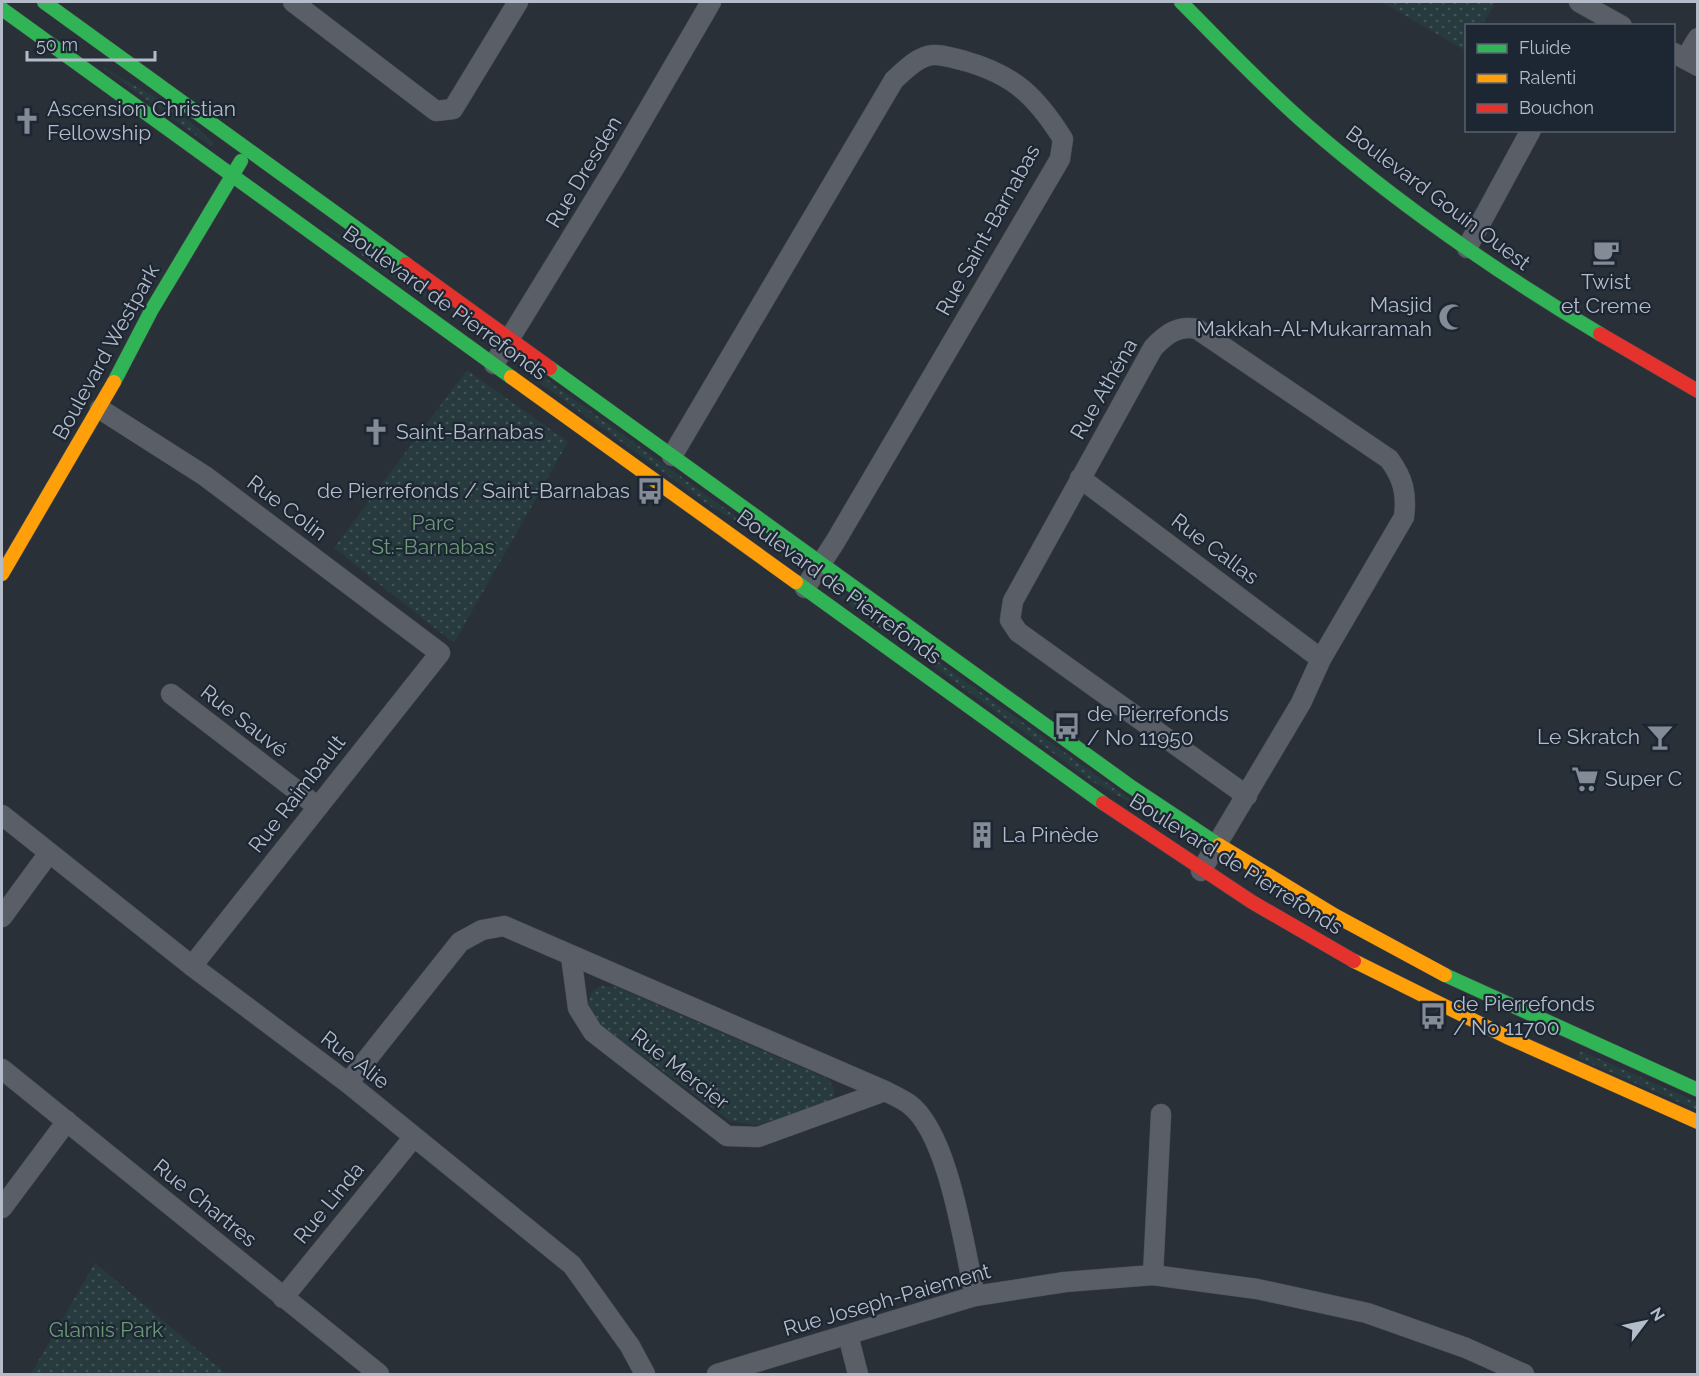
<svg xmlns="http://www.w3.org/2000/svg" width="1699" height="1376" viewBox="0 0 1699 1376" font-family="Raleway,sans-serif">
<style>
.grass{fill:url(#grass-dots)}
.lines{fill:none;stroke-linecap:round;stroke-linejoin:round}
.street-casing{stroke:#484c53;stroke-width:21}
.fast-casing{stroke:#484c53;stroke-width:15}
.slow-casing{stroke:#484c53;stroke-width:15}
.jam-casing{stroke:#484c53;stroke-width:15}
.street{stroke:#5a5e66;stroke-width:20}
.fast{stroke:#30b455;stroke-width:14}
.slow{stroke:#ff9f0a;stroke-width:14}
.jam{stroke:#e5322d;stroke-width:14}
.labels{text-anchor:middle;stroke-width:4.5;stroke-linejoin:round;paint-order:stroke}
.poi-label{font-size:21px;fill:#b4bcc9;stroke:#1d2633;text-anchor:start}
.street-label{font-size:21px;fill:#b4bcc9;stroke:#1d2633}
.park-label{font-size:21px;fill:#6b9a76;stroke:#1d2633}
</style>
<defs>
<pattern id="grass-dots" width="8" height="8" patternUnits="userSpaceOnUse" patternTransform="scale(1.5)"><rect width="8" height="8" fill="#273a3e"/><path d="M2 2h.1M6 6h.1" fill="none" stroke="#445559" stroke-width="1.8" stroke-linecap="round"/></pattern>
</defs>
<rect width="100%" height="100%" fill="#2a3038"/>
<!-- grass -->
<g class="grass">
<polygon points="1382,2 1496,2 1482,25 1466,26 1466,51"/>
<path d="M102,67c38,22 82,43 112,77l-2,3z"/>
<polygon points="322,226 378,257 455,314 397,281"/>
<polygon points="523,362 764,537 710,506 533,378 520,365"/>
<polygon points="467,370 568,442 454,643 334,548"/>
<polygon points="837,589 1149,813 1090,780 843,601 835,592"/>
<polygon points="599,986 616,987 828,1079 834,1088 834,1096 827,1102 759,1125 730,1121 601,1025 587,1006 592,992"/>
<polygon points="1581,1051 1697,1102 1697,1110 1578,1058"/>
<polygon points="95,1263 226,1374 31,1374"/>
</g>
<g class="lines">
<defs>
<g id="street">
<polyline points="293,2 436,111 453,109 518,2"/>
<polyline points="1579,2 1622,26"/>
<polyline points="1674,53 1698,66"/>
<polyline points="1685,59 1698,38"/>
<polyline points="1467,248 1531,130"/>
<polyline points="494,364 616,165 711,2"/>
<polyline points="100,409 205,476 440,653 192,966"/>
<path d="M672,456l222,-376c10,-9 24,-24 39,-25 9,-1 23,4 32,6 49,14 71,35 98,78l-3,20 -225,383 -30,46"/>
<polyline points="1080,478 1321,659"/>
<polyline points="171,694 318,807"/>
<polyline points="2,815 192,966 348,1083 572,1265 630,1346 645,1374"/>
<path d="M1201,871l100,-168 20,-44 83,-142c3,-24 -1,-39 -15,-58l-192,-130c-19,-4 -31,5 -44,19l-140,253 -3,19 8,12 229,164"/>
<polyline points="2,917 49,853"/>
<polyline points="571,956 578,1008 593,1032 727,1136 758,1137 885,1091"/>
<polyline points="2,1069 379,1374"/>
<path d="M348,1083l112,-141 22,-12 22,-4 381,165c8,4 17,8 24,13 40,30 55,143 66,192"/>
<polyline points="2,1208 67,1121"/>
<polyline points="1153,1275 1161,1114"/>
<polyline points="283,1298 413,1138"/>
<polyline points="848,1335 858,1374"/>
<polyline points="717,1374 975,1296 1065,1282 1153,1275 1257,1289 1367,1313 1466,1348 1524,1374"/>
</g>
<g id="fast">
<polyline points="44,2 406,264"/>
<path d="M1181,2c42,42 82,85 127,124 90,78 190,147 292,208"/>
<polyline points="2,9 511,377"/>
<polyline points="550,368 1130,786 1219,845"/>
<polyline points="114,382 151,311 241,161"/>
<polyline points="796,582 1103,803"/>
<polyline points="1445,975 1698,1090"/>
</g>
<g id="slow">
<polyline points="511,377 796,582"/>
<polyline points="2,574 114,382"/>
<polyline points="1219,845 1334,915 1445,975"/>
<polyline points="1354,961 1507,1037 1698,1122"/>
</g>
<g id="jam">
<polyline points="406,264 550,368"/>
<polyline points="1600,334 1698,391"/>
<polyline points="1103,803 1252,902 1354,961"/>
</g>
</defs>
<!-- street casing -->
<use href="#street" class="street-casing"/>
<!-- fast casing -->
<use href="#fast" class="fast-casing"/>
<!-- slow casing -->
<use href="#slow" class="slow-casing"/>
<!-- jam casing -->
<use href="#jam" class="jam-casing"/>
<!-- street -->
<use href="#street" class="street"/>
<!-- fast -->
<use href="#fast" class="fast"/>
<!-- slow -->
<use href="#slow" class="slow"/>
<!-- jam -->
<use href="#jam" class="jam"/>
</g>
<!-- icons -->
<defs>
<symbol id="church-bare" viewBox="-9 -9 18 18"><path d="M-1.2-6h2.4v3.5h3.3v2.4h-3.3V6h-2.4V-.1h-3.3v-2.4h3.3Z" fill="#848b96" stroke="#1d2633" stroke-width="2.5" paint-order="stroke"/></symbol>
<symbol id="cafe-bare" viewBox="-9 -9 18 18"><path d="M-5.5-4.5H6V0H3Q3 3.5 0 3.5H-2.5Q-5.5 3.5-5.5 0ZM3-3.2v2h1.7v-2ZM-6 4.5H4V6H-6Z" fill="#848b96" stroke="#1d2633" stroke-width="2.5" paint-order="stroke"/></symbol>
<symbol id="mosque-bare" viewBox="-9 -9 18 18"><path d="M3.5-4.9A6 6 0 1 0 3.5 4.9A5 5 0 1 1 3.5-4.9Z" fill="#848b96" stroke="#1d2633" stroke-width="2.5" paint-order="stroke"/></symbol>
<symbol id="bus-bare" viewBox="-9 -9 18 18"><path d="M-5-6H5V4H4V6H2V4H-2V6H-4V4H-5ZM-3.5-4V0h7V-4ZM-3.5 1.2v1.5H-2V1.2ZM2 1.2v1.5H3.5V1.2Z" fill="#848b96" stroke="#1d2633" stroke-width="2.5" paint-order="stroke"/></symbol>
<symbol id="bar-bare" viewBox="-9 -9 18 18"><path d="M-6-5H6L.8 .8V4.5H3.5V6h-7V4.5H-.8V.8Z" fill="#848b96" stroke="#1d2633" stroke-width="2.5" paint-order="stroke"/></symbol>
<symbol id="supermarket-bare" viewBox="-9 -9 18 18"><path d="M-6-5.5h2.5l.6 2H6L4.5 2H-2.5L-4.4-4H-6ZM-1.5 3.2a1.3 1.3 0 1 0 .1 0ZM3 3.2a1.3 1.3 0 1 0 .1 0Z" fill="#848b96" stroke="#1d2633" stroke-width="2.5" paint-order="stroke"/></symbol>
<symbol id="building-bare" viewBox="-9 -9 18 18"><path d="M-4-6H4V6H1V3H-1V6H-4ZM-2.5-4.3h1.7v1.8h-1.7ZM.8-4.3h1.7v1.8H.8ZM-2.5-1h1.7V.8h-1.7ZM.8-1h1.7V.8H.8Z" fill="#848b96" stroke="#1d2633" stroke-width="2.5" paint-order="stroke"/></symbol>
</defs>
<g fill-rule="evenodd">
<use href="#church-bare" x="8" y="102" width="38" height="38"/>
<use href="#cafe-bare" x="1587" y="233" width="38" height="38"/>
<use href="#mosque-bare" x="1433" y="298" width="38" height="38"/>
<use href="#church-bare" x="357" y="413" width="38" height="38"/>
<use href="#bus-bare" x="631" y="472" width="38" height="38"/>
<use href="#bus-bare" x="1048" y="707" width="38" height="38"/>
<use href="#bar-bare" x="1641" y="718" width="38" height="38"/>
<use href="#supermarket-bare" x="1566" y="760" width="38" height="38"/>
<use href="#building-bare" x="963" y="816" width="38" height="38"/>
<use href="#bus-bare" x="1414" y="997" width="38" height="38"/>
</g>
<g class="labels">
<!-- poi labels -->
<g class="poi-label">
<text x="47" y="116">Ascension Christian<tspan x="47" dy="24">Fellowship</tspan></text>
<text x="1606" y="289" text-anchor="middle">Twist<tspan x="1606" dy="24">et Creme</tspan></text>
<text x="1432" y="312" text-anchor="end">Masjid<tspan x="1432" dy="24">Makkah-Al-Mukarramah</tspan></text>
<text x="396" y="439">Saint-Barnabas</text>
<text x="630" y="498" text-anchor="end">de Pierrefonds / Saint-Barnabas</text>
<text x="1087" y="721">de Pierrefonds<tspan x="1087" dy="24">/ No 11950</tspan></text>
<text x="1640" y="744" text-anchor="end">Le Skratch</text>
<text x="1605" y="786">Super C</text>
<text x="1002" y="842">La Pinède</text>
<text x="1453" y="1011">de Pierrefonds<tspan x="1453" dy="24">/ No 11700</tspan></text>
</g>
<!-- street labels -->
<g class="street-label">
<text transform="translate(584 172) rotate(-59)" y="7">Rue Dresden</text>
<text transform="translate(1438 198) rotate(37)" y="7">Boulevard Gouin Ouest</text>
<text transform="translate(988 230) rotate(-61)" y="7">Rue Saint-Barnabas</text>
<text transform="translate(445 303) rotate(36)" y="7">Boulevard de Pierrefonds</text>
<text transform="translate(106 352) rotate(-61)" y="7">Boulevard Westpark</text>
<text transform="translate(1104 389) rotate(-60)" y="7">Rue Athéna</text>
<text transform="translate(287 508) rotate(37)" y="7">Rue Colin</text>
<text transform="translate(1215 549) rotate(37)" y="7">Rue Callas</text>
<text transform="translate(839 587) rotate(36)" y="7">Boulevard de Pierrefonds</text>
<text transform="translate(244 721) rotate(38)" y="7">Rue Sauvé</text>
<text transform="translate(297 794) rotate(-52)" y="7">Rue Raimbault</text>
<text transform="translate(1236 864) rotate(32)" y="7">Boulevard de Pierrefonds</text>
<text transform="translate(355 1060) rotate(38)" y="7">Rue Alie</text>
<text transform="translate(680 1069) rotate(38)" y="7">Rue Mercier</text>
<text transform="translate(205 1203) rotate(39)" y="7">Rue Chartres</text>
<text transform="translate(329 1203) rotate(-51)" y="7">Rue Linda</text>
<text transform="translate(887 1300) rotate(-16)" y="7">Rue Joseph-Paiement</text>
</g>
<!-- park labels -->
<g class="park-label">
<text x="433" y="530">Parc<tspan x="433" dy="24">St.-Barnabas</tspan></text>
<text x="106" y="1337">Glamis Park</text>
</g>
</g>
<!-- border -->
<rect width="1699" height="1376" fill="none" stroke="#b4bcc9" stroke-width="6"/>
<!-- legend -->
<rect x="1465" y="24" width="210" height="108" fill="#1d2633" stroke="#59626f" stroke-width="1.5"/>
<rect x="1477" y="44" width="30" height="9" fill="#30b455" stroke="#59626f" stroke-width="1.5"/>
<text x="1519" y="54" font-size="18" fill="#b4bcc9">Fluide</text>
<rect x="1477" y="74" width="30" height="9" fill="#ff9f0a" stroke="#59626f" stroke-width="1.5"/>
<text x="1519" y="84" font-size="18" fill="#b4bcc9">Ralenti</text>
<rect x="1477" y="104" width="30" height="9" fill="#e5322d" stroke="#59626f" stroke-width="1.5"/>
<text x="1519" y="114" font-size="18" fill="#b4bcc9">Bouchon</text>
<!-- north arrow -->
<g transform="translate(1645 1322) rotate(58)" stroke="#1d2633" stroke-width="4.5" paint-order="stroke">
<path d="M0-4.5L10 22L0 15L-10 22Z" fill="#b4bcc9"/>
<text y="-9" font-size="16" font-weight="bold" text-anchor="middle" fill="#b4bcc9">N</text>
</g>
<!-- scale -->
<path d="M27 51v9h128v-9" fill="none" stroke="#b4bcc9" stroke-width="3"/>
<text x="36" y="51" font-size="18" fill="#b4bcc9" stroke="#1d2633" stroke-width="4.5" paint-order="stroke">50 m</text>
</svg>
